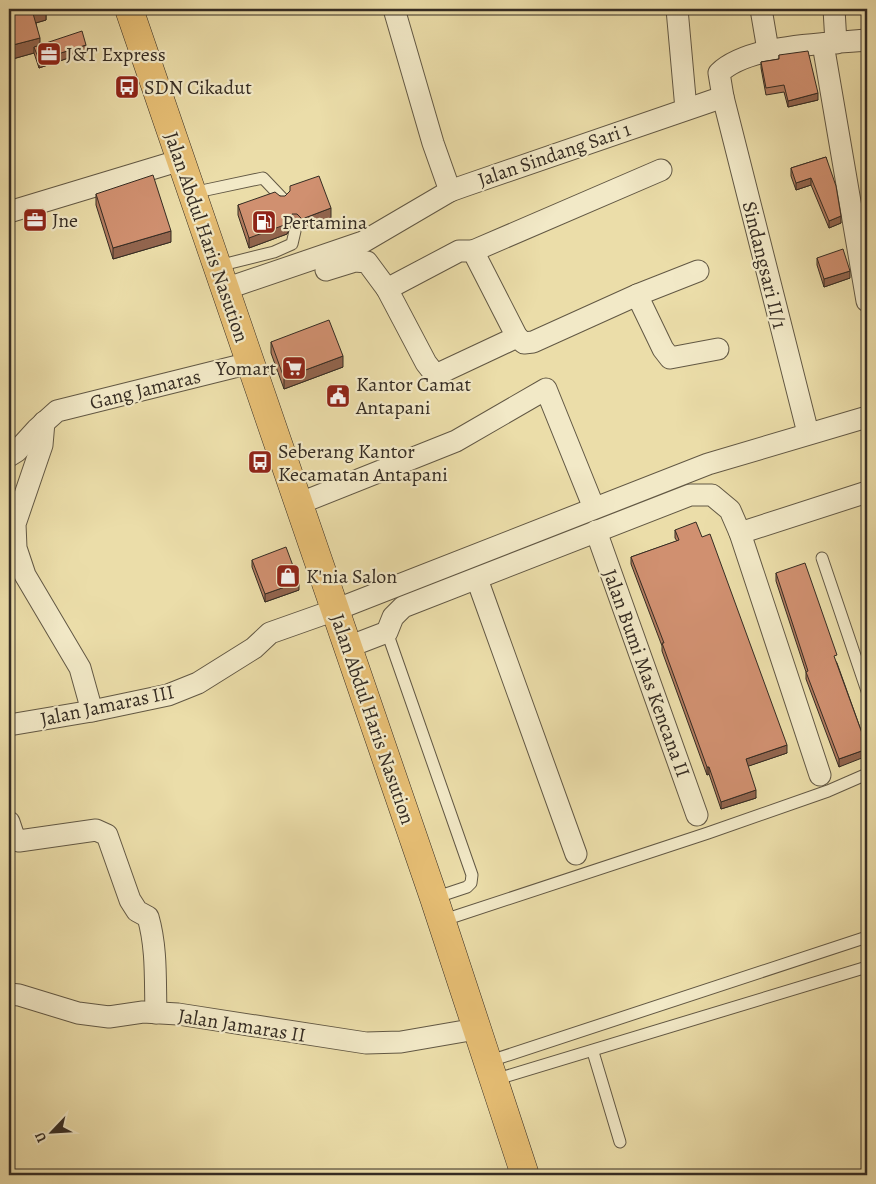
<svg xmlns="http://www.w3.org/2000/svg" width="876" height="1184" viewBox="0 0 876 1184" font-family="Alegreya,serif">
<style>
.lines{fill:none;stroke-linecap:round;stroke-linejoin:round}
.lane-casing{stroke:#625844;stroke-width:13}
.street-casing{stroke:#625844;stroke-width:23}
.highway-casing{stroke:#352c23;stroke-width:29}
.lane{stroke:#f2e9c7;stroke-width:11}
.street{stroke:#f2e9c7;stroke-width:21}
.highway{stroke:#e6be74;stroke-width:28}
.wall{fill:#b37c60;stroke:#352c23}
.shaded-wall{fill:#92654e;stroke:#352c23}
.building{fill:#d09070;stroke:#352c23}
.labels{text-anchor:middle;stroke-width:4.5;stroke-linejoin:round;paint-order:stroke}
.poi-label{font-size:20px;fill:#352c23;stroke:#f2e9c7;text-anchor:start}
.street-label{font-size:20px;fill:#352c23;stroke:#f2e9c7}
</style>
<rect width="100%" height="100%" fill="#ebdda9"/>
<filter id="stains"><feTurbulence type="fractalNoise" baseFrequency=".004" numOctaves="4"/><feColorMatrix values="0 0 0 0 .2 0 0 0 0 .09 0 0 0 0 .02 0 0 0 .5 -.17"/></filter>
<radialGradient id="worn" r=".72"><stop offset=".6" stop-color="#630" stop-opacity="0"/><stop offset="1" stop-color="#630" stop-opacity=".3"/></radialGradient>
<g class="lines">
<defs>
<g id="lane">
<polyline points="192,193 263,178 283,199"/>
<polyline points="218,266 274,252 292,244 295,231"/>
<polyline points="822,558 867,691"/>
<polyline points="387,632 472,875 471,883 467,887 434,898"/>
<polyline points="441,921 708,833 828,791 867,774"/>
<polyline points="593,1052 620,1142"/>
<polyline points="487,1062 867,937"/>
<polyline points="494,1080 867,967"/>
</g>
<g id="street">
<polyline points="394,9 433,143 450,191"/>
<polyline points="677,9 686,109"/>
<polyline points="761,9 768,50"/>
<polyline points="834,9 836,43"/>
<polyline points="823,44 867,301"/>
<polyline points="723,97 808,433"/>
<polyline points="9,212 181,160"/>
<polyline points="473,251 661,170"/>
<polyline points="326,270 355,261 367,262 387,289 426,363 433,372 438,374 517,337 524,343 533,342 637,295 698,271"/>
<path d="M225,289l138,-47 87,-51 14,-5 259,-89 -4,-24c30,-29 108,-29 148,-33"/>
<polyline points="387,289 459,251 473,251 517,337"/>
<polyline points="637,295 663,349 670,358 718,349"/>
<polyline points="44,422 42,445 15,524 16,548 25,575 80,668 92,711"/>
<polyline points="9,456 17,451 37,429 57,411 250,363"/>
<polyline points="298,504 456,441 546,389 594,508"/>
<polyline points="596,531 697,815"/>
<polyline points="740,533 867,492"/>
<polyline points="477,579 576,854"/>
<polyline points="348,647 387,632 393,617 403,607 690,495 712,495 730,510 740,533 820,775"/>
<polyline points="9,725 92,711 168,695 198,683 254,648 270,633 335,610 708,464 867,417"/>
<path d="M9,822l6,18 4,1 77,-11 11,5 23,65 7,11 11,6c9,31 7,64 8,96"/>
<polyline points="9,994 19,995 78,1013 109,1017 143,1012 178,1014 366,1043 401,1042 476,1029"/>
</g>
<polyline id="highway" points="129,9 434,898 525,1175"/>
</defs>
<!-- lane casing -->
<use href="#lane" class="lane-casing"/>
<!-- street casing -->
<use href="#street" class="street-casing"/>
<!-- highway casing -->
<use href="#highway" class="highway-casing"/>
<!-- lane -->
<use href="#lane" class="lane"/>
<!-- street -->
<use href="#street" class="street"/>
<!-- highway -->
<use href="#highway" class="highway"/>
</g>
<!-- wall -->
<g class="wall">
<polygon points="9,9 46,9 46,20 36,23 40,45 86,52 39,68 34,53 9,60"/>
<polygon points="779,55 818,100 788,107 784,92 766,95 761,68 761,62 779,59"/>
<polygon points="867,110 867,132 865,118 865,111"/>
<polygon points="826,157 841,223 829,228 811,185 796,190 791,176 791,168"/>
<polygon points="96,194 171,242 113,259 96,205"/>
<polygon points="280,196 331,218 302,229 297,224 292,224 287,234 249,248 238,215 238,205"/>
<polygon points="817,258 850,278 824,287 817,265"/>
<polygon points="271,342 343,367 284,389 271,353"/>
<polygon points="675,530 787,753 748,766 756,798 721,809 709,774 707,775 662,651 662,646 631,564 631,557 677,541 675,538"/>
<polygon points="252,560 299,590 265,602 252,567"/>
<polygon points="776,573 837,663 867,747 839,767 806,679 806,672 776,581"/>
</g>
<!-- shaded-wall -->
<g class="shaded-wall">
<polygon points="35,9 46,9 46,20 32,24 32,10"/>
<polygon points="40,38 40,52 34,47 34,53 9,60 9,46"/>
<polygon points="86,45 86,52 39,68 39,60"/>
<polygon points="818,93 818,100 788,107 788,101"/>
<polygon points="811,178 811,185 796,190 796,183"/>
<polygon points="331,208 331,218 302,229 302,219"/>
<polygon points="292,214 292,224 287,234 249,248 249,238"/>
<polygon points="841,216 841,223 829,228 829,221"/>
<polygon points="171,231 171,242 113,259 113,248"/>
<polygon points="850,271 850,278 824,287 824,279"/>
<polygon points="343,356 343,367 284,389 284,378"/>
<polygon points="299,582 299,590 265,602 265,594"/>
<polygon points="787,745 787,753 746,767 746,759"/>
<polygon points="867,749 867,756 839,767 839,759"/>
<polygon points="707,767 709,767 709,774 707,775"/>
<polygon points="756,790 756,798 721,809 721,802"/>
</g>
<!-- building -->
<g class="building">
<polygon points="9,9 35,9 32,10 40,38 9,46"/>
<polygon points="82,31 86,45 39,60 34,47"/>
<polygon points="808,51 818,93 788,101 784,85 766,88 761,62 779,59 779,55"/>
<polygon points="867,110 867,124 865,111"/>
<polygon points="826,157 836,186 841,216 829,221 811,178 796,183 791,168"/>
<polygon points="153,175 171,231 113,248 96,194"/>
<polygon points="319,176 331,208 302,219 297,214 292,214 287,224 249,238 238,205 275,192 280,196 285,196 290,191 290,186"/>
<polygon points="843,249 850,271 824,279 817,258"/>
<polygon points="329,320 343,356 284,378 271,342"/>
<polygon points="696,522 702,537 710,534 787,745 746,759 756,790 721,802 709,767 707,767 662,643 664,643 631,557 679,540 675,530"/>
<polygon points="286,547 299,582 265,594 252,560"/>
<polygon points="805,563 837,655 834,656 867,747 867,749 839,759 806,672 808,671 776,573"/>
</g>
<!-- icons -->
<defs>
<symbol id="office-square" viewBox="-11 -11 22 22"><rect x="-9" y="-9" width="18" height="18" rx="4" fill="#8f2418" stroke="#f2e9c7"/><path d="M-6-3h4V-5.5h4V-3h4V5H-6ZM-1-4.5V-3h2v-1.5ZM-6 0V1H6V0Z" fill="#fff"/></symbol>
<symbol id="bus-square" viewBox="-11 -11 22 22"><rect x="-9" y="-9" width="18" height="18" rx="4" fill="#8f2418" stroke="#f2e9c7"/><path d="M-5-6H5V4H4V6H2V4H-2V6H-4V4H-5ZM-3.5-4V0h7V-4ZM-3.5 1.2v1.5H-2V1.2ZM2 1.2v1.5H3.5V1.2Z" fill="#fff"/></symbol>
<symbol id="fuel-square" viewBox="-11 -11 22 22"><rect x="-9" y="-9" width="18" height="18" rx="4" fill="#8f2418" stroke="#f2e9c7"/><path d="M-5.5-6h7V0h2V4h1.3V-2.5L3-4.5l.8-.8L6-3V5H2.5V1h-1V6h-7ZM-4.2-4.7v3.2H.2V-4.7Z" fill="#fff"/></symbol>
<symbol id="supermarket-square" viewBox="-11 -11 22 22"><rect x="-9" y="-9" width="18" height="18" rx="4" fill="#8f2418" stroke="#f2e9c7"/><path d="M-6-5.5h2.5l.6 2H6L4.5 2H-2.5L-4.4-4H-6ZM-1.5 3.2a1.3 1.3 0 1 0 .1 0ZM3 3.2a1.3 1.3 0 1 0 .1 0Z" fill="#fff"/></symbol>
<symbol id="civic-square" viewBox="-11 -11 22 22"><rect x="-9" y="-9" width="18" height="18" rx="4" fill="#8f2418" stroke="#f2e9c7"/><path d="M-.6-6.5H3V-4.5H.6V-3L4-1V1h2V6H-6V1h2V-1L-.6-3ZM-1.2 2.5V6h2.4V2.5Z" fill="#fff"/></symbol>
<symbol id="shop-square" viewBox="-11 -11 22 22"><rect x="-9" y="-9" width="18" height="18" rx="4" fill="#8f2418" stroke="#f2e9c7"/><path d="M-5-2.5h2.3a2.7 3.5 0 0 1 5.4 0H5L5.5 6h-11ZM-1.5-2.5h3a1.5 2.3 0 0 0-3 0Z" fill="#fff"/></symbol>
</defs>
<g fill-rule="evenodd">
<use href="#office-square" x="35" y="40" width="28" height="28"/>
<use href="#bus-square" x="113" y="73" width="28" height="28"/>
<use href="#office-square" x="21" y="206" width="28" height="28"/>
<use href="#fuel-square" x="250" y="208" width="28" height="28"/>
<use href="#supermarket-square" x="280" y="354" width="28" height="28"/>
<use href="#civic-square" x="324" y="382" width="28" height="28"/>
<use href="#bus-square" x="246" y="448" width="28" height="28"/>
<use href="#shop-square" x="274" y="562" width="28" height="28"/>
</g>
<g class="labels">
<!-- poi labels -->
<g class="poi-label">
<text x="66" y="61">J&amp;T Express</text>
<text x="144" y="94">SDN Cikadut</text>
<text x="52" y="227">Jne</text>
<text x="282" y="229">Pertamina</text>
<text x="276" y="375" text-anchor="end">Yomart</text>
<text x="356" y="391">Kantor Camat<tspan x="356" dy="23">Antapani</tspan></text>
<text x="278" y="458">Seberang Kantor<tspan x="278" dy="23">Kecamatan Antapani</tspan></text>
<text x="306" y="583">K'nia Salon</text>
</g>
<!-- street labels -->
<g class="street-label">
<text transform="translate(554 154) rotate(-19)" y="7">Jalan Sindang Sari 1</text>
<text transform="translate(207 237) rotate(71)" y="7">Jalan Abdul Haris Nasution</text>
<text transform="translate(765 265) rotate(76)" y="7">Sindangsari II/1</text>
<text transform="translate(145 389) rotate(-14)" y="7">Gang Jamaras</text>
<text transform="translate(647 673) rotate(70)" y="7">Jalan Bumi Mas Kencana II</text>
<text transform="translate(107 705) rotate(-12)" y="7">Jalan Jamaras III</text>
<text transform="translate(373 719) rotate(71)" y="7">Jalan Abdul Haris Nasution</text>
<text transform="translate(242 1025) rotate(9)" y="7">Jalan Jamaras II</text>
</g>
</g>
<!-- margin -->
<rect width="876" height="1184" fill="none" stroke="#ebdda9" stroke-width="30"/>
<rect x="10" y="10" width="856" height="1164" fill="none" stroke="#352c23" stroke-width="2.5"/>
<rect x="15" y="15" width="846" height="1154" fill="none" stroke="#352c23"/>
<!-- north arrow -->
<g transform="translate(52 1132) rotate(245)" stroke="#f2e9c7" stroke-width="4" paint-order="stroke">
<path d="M0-4L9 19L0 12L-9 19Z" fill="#352c23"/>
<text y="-8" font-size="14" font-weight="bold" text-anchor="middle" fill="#352c23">U</text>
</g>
<rect width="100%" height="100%" filter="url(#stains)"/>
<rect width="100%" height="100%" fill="url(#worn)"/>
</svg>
